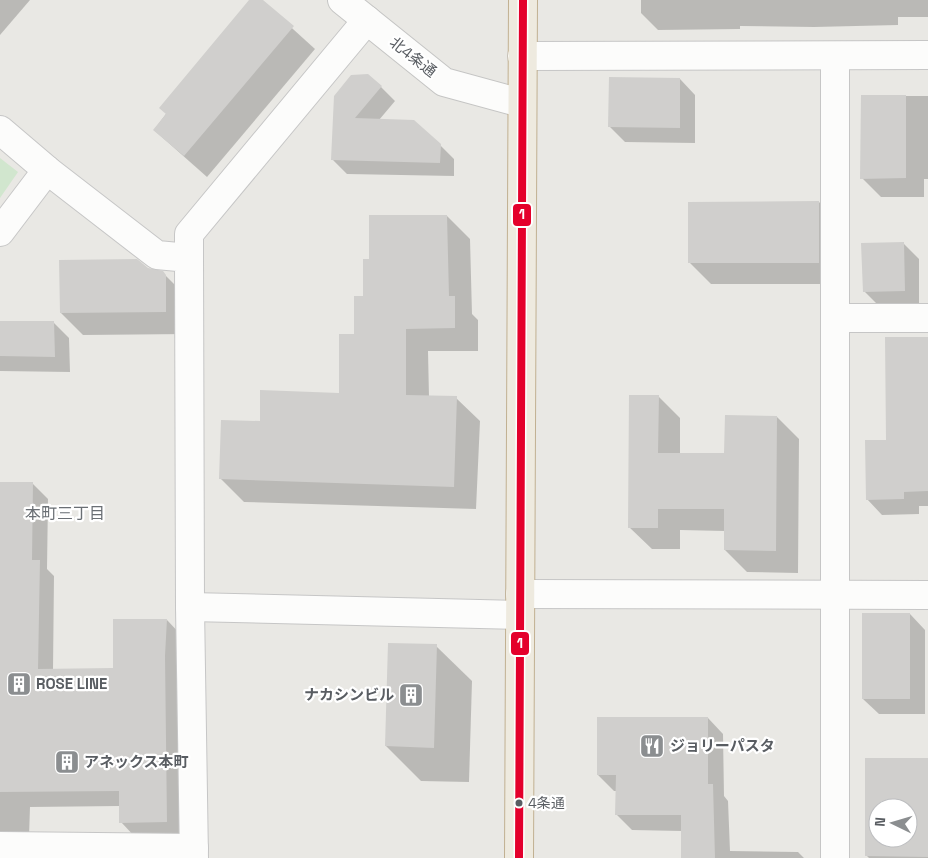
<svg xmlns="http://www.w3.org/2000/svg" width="928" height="858" viewBox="0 0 928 858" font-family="'Space Grotesk','Noto Sans JP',sans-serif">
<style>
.green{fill:#d1e6ce}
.shadow{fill:#0003;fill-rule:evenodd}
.building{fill:#d0cfcd;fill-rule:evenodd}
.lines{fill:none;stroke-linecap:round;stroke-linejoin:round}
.street-casing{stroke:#c6c6c6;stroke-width:30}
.secondary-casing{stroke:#c5c5c4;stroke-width:30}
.highway-casing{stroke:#c1b091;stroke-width:30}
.street{stroke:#fcfcfb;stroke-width:28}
.secondary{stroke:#fcfcfb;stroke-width:28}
.highway{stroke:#eeeadf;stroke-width:28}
.bus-1-casing{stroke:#fff;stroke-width:11}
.bus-1{stroke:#e4002b;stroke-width:8}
.bus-dot{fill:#595d62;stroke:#fff;stroke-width:2}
.labels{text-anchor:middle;stroke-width:4.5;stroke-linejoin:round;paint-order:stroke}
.bus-label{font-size:14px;fill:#595d62;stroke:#fff;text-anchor:start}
.street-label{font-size:15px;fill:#595d62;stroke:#fff}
.poi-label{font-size:15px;font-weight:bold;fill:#595d62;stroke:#fff;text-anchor:start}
.neighbourhood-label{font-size:16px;fill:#6a6f74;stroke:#fff}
.line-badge{stroke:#fff;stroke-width:2}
.badge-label{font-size:14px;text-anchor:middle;font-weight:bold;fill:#fff}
</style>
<rect width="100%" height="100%" fill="#e9e8e4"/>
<!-- green -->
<polygon class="green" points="0,158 18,172 0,198"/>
<!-- shadow -->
<g class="shadow">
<polygon points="0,0 30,0 0,35"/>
<polygon points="251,0 261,0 315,49 207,177 154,130"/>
<polygon points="641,0 928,0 928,17 898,17 898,25 814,27 740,26 740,29 658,30 641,13"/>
<polygon points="352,77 381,87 395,101 379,120 440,145 454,159 454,176 347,174 333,160"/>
<polygon points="680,79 695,95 695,143 625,142 610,127"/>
<polygon points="862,96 928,96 928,179 924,179 924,197 881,197 862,178"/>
<polygon points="819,202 841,225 841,284 711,284 689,262"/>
<polygon points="447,216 470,239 472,314 478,320 478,351 428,351 429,397 456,398 480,421 476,509 244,502 220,478 261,423 341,394 364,298 371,260"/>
<polygon points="903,243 919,259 919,306 880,307 864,291"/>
<polygon points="147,269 162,272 188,298 188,334 83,335 61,313"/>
<polygon points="0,322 53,322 69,338 70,372 0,371"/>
<polygon points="928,338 928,506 919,506 919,514 882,515 867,499"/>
<polygon points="658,396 680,418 680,454 726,455 777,417 799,439 798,573 747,572 725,550 725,531 680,530 680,549 652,549 629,527"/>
<polygon points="0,483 32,483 48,499 47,569 54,576 53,670 115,669 167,620 182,636 182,837 136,838 121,822 120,806 30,807 29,837 0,837"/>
<polygon points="910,614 925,630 925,714 879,714 863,699"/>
<polygon points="436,646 472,681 469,782 421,781 386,746"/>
<polygon points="708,718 723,734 724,796 728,801 730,851 798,852 804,858 682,858 682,831 632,830 616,814 617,791 614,791 598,775"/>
<path d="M867,759h61v99h-59l-2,-2zM878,808h30v30h-30z"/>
</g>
<!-- building -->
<g class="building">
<polygon points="249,0 263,0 294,26 184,156 153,130 166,114 159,108"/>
<polygon points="368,74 382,86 355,118 414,120 441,144 440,163 331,160 334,96 351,75"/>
<polygon points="609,77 680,78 680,128 608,127"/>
<polygon points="861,95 906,95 906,178 860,179"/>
<polygon points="819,201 819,263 688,263 688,202"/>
<polygon points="369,215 447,215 449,296 455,296 455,328 406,329 406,395 457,396 454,487 219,479 221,420 260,421 260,390 339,393 339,334 354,334 354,296 363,296 363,259 369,259"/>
<polygon points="904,242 905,291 863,292 861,243"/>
<polygon points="137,259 148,268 163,271 166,275 166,312 60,313 59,260"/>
<polygon points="0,321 54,321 55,357 0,356"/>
<polygon points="885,337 928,337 928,491 904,492 904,499 866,500 865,440 886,440"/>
<polygon points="629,395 659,395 658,453 724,453 725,415 777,416 776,551 724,550 724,509 658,509 658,528 628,528"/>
<polygon points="0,482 33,482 32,560 40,560 38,669 113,668 113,619 167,619 165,656 167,822 119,823 119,791 0,792"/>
<rect x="862" y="613" width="48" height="86"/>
<polygon points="388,643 437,644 434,748 385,746"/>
<polygon points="597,717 708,717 708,784 713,784 715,858 681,858 681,815 615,815 616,775 597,775"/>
<path d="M865,758h63v99l-63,-1zM878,808h30v30h-30z"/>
</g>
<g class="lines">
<defs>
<g id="street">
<polyline points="522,56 928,55"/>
<polyline points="0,130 47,170 157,255 189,258 190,607 194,858"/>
<polyline points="0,232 47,170"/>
<polyline points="189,258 189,234 367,20"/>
<polyline points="836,318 928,318"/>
<polyline points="520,594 928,595"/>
<polyline points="190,607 519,615"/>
<polyline points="0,846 194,848"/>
<polyline points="835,858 835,57"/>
</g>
<polyline id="secondary" points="342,0 444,82 521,103"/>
<polyline id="highway" points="519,858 523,0"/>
</defs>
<!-- street casing -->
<use href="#street" class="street-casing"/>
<!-- secondary casing -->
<use href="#secondary" class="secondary-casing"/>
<!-- highway casing -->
<use href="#highway" class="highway-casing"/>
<!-- street -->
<use href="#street" class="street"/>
<!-- secondary -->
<use href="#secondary" class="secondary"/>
<!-- highway -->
<use href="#highway" class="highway"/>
<defs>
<polyline id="bus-1" points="519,858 523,0"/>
</defs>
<!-- bus-1 casing -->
<use href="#bus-1" class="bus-1-casing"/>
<!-- bus-1 -->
<use href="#bus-1" class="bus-1"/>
</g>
<!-- icons -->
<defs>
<symbol id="building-square" viewBox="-11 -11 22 22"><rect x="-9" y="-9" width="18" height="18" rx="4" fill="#8b8e90" stroke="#fff"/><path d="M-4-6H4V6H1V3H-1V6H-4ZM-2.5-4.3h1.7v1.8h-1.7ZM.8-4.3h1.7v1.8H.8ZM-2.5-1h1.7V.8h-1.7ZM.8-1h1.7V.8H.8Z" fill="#fff"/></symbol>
<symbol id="restaurant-square" viewBox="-11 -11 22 22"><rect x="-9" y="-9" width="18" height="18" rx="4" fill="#8b8e90" stroke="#fff"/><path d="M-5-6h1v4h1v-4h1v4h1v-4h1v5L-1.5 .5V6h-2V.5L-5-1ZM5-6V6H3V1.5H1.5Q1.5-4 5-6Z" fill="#fff"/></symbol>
</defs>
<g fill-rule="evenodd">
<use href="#building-square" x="5" y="670" width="28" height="28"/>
<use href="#building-square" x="397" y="681" width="28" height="28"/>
<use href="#restaurant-square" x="638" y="732" width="28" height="28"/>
<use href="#building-square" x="53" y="748" width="28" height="28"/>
</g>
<!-- markers -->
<circle class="bus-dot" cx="519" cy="803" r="4.5"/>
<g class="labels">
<!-- bus labels -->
<g class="bus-label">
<text x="528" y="808">4条通</text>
</g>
<!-- street labels -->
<g class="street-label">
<text transform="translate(413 57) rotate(38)" y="5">北4条通</text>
</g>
<!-- poi labels -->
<g class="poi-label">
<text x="36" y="689">ROSE LINE</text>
<text x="394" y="700" text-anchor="end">ナカシンビル</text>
<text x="670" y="751">ジョリーパスタ</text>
<text x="84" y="767">アネックス本町</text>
</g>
<!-- neighbourhood labels -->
<g class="neighbourhood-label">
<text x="65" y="519">本町三丁目</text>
</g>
</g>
<g class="line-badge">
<rect x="512" y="203" width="20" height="24" rx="5" fill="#e4002b"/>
<rect x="510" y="631" width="20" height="25" rx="5" fill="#e4002b"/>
</g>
<g class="badge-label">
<text x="522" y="219">1</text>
<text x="520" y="648">1</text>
</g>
<!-- north arrow -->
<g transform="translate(893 823) rotate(275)"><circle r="24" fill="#ffffff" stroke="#bdbec0"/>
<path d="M0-4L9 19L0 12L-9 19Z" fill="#8b8e90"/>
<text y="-8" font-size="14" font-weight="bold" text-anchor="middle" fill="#595d62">N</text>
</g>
</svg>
